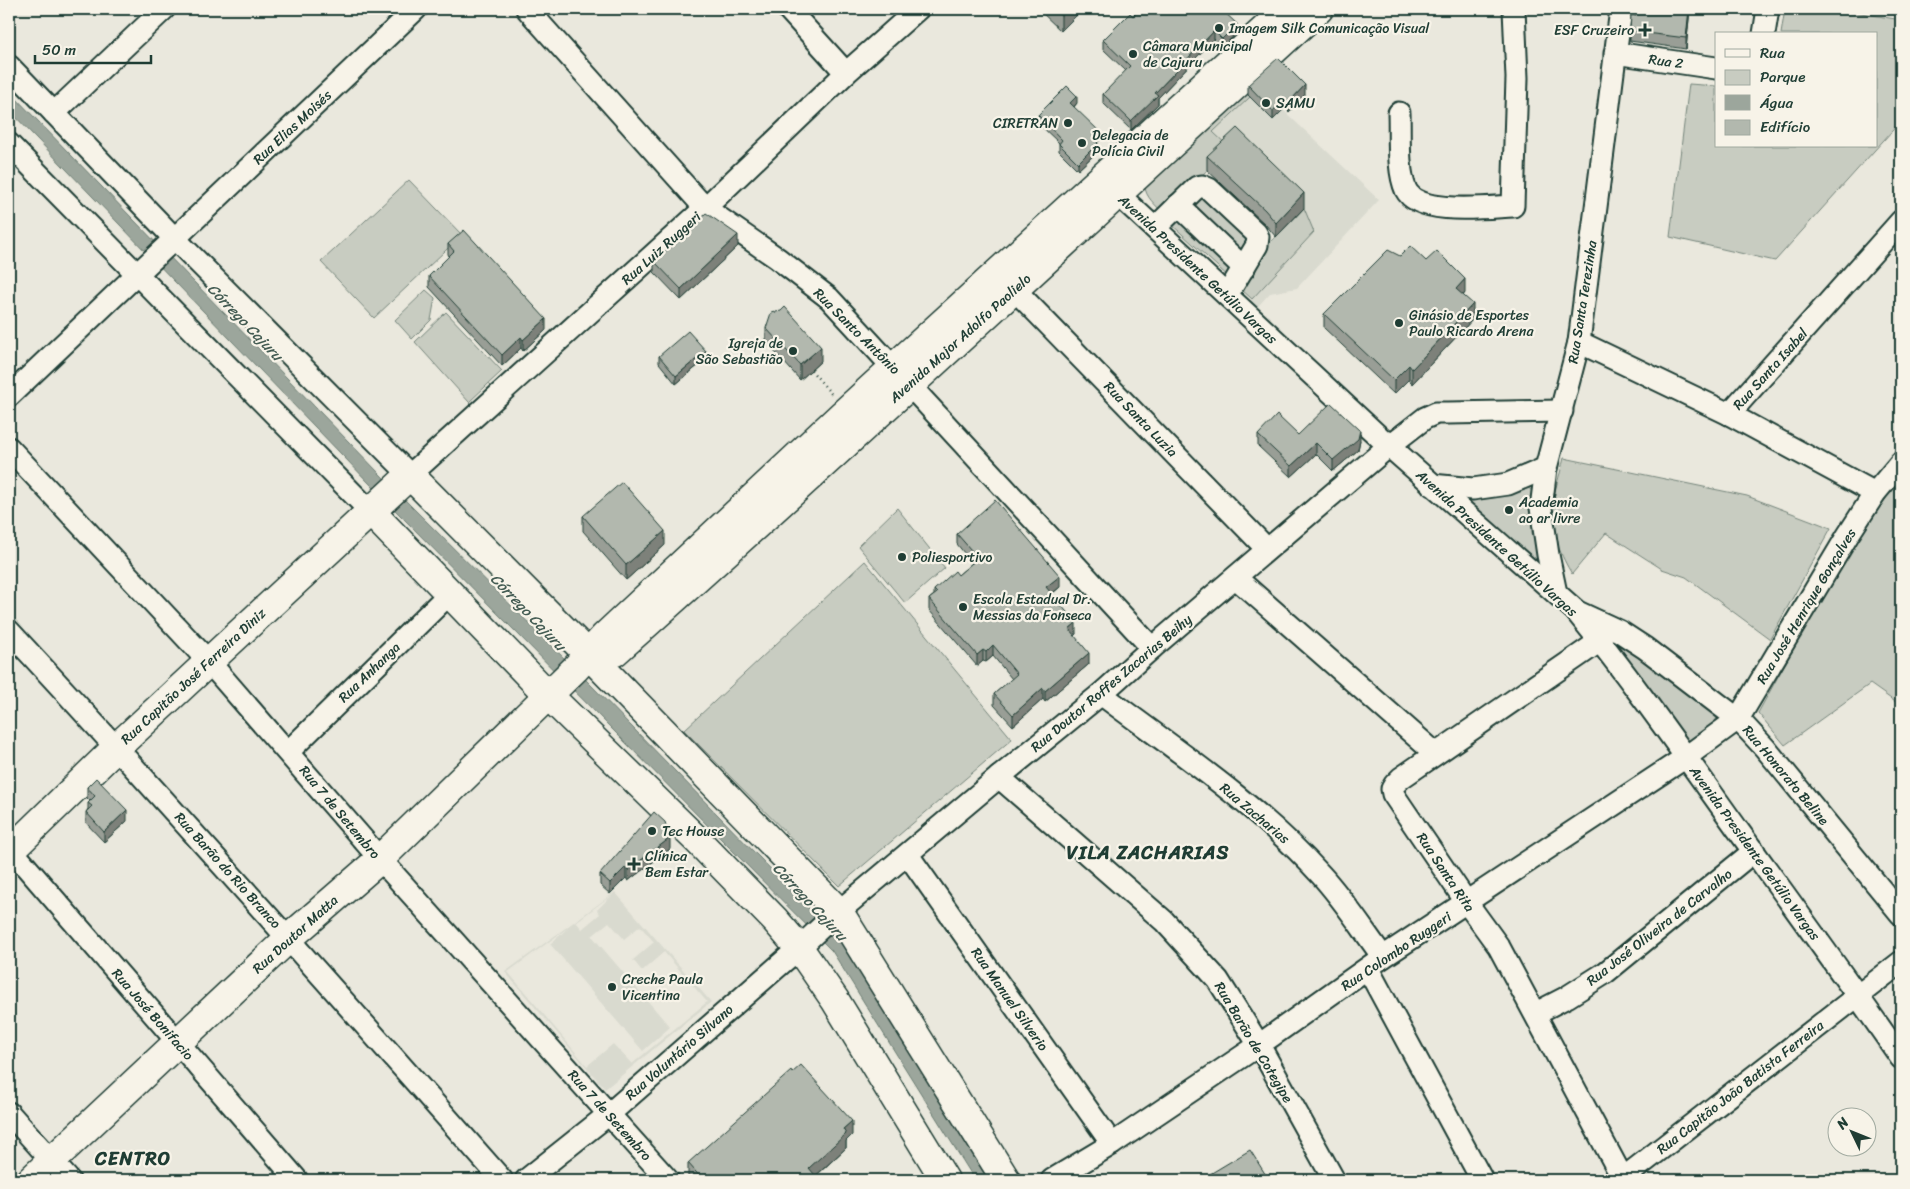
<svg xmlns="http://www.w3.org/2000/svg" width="1910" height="1189" viewBox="0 0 1910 1189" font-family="Sriracha,sans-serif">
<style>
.built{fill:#d9dacf;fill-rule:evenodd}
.green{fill:#c8ccc1;stroke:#74847a}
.water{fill:#9ca69c;stroke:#6a7c72}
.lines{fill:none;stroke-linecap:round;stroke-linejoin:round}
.minor-casing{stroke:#1f3d34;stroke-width:25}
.major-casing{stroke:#1f3d34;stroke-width:31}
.path{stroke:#1f3d34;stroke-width:2.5;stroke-dasharray:1 4;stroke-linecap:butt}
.minor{stroke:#f7f3e8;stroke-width:21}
.major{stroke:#f7f3e8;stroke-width:28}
.wall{fill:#999e96;stroke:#1f3d34}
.shaded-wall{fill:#7d817a;stroke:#1f3d34}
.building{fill:#b2b8ae;stroke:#1f3d34}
.poi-dot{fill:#1f3d34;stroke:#f7f3e8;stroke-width:2}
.labels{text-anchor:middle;stroke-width:4.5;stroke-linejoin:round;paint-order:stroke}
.poi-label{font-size:14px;fill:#1f3d34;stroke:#f7f3e8;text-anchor:start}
.street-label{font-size:14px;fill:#1f3d34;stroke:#f7f3e8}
.water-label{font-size:15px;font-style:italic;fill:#445c53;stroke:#f7f3e8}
.district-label{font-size:19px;font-weight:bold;letter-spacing:1px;fill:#1f3d34;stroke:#f7f3e8}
</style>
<rect width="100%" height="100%" fill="#eae8dd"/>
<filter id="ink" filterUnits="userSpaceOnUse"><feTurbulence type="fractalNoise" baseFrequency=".02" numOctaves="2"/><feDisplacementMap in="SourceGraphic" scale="10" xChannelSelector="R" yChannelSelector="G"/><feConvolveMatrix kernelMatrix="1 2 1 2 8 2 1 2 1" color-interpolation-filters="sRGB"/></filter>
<g filter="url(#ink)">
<!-- built -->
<g class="built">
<polygon points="1250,97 1272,120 1283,110 1379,200 1297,288 1270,293 1249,316 1242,310 1314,232 1213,132"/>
<path d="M615,892l96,110 -106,87 -100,-117zM613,894l-16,16 3,4 -18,15 -6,-7zM609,922l15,17 16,-13 14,16 -21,18 9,11 22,-19 43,50 -75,62 -19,-20 -26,22 -79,-94 61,-45 -19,17 93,107 27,-24 -78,-91z"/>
</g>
<!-- green -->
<g class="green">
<polygon points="1785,9 1838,9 1901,20 1901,121 1775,261 1670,237 1689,84 1716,86 1716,146 1876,146 1876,34 1781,34"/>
<path d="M1244,91l6,6 -37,35 17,16 -67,65c-7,-8 -18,-16 -18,-27z"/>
<polygon points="409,180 462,235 374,318 321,262"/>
<polygon points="1203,193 1252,240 1240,252 1192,210 1194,196"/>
<polygon points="1304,208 1314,232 1252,299 1241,289 1264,249"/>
<polygon points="1178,215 1234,265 1231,279 1170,223"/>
<polygon points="426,290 435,298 431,320 412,339 395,320"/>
<polygon points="446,312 502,371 469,402 415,342"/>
<path d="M1564,458l183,38 84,32 -61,111 -84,-62 -24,-8 -56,-36 -34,41c-10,-16 -22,-43 -21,-63 2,-17 9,-36 13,-53z"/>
<polygon points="1901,475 1901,706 1870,684 1785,745 1758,713 1863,522"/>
<polygon points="1528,488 1532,490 1533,493 1532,533 1545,565 1543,570 1467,502 1466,499 1468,497 1497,496"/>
<polygon points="897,508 945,568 905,603 858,546"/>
<polygon points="865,561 1012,739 839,886 684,730"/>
<path d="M1618,641l100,71c-1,15 -18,24 -29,33l-71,-97z"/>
</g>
<!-- water -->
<polygon class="water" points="9,91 410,505 590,684 843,943 988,1180 975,1180 832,951 399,514 9,110"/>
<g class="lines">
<defs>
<g id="minor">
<polyline points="527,9 705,208 777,258 829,298 1152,648"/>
<polyline points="788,9 846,73"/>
<polyline points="1764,34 1768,9"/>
<polyline points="1615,53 1716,68"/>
<polyline points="9,66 174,238 410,475 705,208 846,73 918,9"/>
<polyline points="54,113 164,9"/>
<path d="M1399,113c1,22 -2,57 7,77 13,26 82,17 107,16l4,-128 -3,-69"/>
<polyline points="9,144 371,512"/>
<path d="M1107,184l282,262 186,164c58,71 110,146 163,220 55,76 110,151 163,228"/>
<polyline points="1178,205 1244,268"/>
<polyline points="1155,228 1197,187 1202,186 1209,189 1256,233 1258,237 1257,245 1227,295"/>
<polyline points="1015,290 1267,549"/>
<polyline points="1579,342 1729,414 1901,221"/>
<polyline points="9,396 416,9"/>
<polyline points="1729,414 1875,493"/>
<polyline points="9,448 209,662 380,859 668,1180"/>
<polyline points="1432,485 1473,489 1508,484 1546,468"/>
<polyline points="1236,578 1435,753"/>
<polyline points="1556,593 1548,555 1541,508 1546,468 1579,342 1621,9"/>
<polyline points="1580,613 1619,631 1645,648 1738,719 1765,748 1901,914"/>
<path d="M9,631c167,180 330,364 493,549"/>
<polyline points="1600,641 1401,778 1395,784 1392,789 1393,794 1467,903 1499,947 1623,1179"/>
<path d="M1101,694c76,57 156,110 220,181 23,25 42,55 62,82"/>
<polyline points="289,751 450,593"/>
<polyline points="999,777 1164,921 1218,980 1259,1045 1334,1180"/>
<polyline points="9,847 297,1180"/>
<polyline points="908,855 1112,1144"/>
<polyline points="1368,969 1482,1180"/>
<polyline points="1536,1013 1567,997 1605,973 1754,851"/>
<polyline points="9,1113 69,1180"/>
<polyline points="526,1180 609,1114 799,948 831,918 999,777 1101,694 1152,648 1389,446 1425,418 1436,413 1448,413 1562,411"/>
<polyline points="1052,1180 1112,1144 1259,1045 1383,957 1686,757 1738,719 1848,535 1875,493 1901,462"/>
<polyline points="1621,1180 1901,962"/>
</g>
<g id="major">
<polyline points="371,512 548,695 699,842 775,920 799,948 835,1000 945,1180"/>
<path d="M615,652c238,-211 469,-429 704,-643"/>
<polyline points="9,852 117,747 410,475 589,655 839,912 1006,1180"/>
<polyline points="31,1180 289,938 380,859 575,669 605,636 846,411 1287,9"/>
</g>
</defs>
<!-- minor casing -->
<use href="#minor" class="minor-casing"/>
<!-- major casing -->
<use href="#major" class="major-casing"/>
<!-- path -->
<polyline class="path" points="811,370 833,396"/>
<!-- minor -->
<use href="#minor" class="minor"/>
<!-- major -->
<use href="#major" class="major"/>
</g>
<!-- wall -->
<g class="wall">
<polygon points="1038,9 1082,9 1082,10 1061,31"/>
<polygon points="1690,9 1686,49 1630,41 1630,31 1636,16"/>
<polygon points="1133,16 1237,33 1222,47 1214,39 1158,98 1158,104 1131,130 1103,103 1103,94 1126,71 1103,49 1103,40"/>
<polygon points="1248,85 1305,95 1289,112 1285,108 1273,120 1248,95"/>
<polygon points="1077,103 1074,107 1100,140 1097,142 1098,151 1078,170 1059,151 1059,143 1038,123 1038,115"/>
<polygon points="1207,156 1304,208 1276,237 1265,224 1207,170"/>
<polygon points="448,244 546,330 523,351 521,348 502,366 429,287 429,276 449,256 448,254"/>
<polygon points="738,246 681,300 654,272 654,261"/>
<polygon points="1400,256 1426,261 1465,293 1463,296 1473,319 1412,384 1409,379 1394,394 1324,328 1324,314"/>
<polygon points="766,328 821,361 800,380 766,342"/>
<polygon points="659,356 706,359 676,384 659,363"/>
<polygon points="1258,435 1298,435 1360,440 1358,450 1333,471 1316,454 1291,477 1258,446"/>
<polygon points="583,516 665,545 626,580 583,531"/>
<polygon points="957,534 1060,587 1052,594 1076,634 1074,635 1089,664 1045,702 1043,699 1013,726 994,705 994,694 1012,679 993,656 986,662 983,661 977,666 929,610 929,599 934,595 934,590 958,575 972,563 957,544"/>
<polygon points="87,787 127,821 104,842 86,823 86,812 88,809 88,803 90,801 87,798"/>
<polygon points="670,849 628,881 626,878 610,894 600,885 600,874"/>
<polygon points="852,1135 846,1141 846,1148 816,1176 819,1180 690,1180 688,1177 688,1163"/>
</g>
<!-- shaded-wall -->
<g class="shaded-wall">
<polygon points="1069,9 1082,9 1082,10 1061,31 1061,16"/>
<polygon points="1689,9 1690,9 1686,49 1686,38"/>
<polygon points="1237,24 1237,33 1222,47 1222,39"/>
<polygon points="1214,31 1214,39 1158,98 1158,104 1131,130 1131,121 1155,93"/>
<polygon points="1305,85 1305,95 1289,112 1289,102"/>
<polygon points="1077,96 1077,103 1070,111 1070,103"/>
<polygon points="1285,98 1285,108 1273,120 1273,111"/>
<polygon points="1100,132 1100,140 1093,146 1093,139"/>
<polygon points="1098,143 1098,151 1078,170 1078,163"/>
<polygon points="1304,193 1304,208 1276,237 1276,223"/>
<polygon points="738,235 738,246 681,300 681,289"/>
<polygon points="1465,279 1465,293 1456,303 1456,289"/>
<polygon points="1473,304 1473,319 1412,384 1412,369"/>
<polygon points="546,319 546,330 523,351 523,340"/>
<polygon points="521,337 521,348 502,366 502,355"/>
<polygon points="821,347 821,361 800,380 800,365"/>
<polygon points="706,351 706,359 676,384 676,376"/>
<polygon points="1409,365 1409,379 1394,394 1394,380"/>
<polygon points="1360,430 1360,440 1358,450 1333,471 1333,460"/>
<polygon points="1316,443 1316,454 1291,477 1291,466"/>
<polygon points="665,531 665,545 626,580 626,565"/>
<polygon points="1060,576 1060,587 1046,598 1046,587"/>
<polygon points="1076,623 1076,634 1069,640 1069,629"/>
<polygon points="993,645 993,656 986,662 986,652"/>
<polygon points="983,650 983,661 977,666 977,655"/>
<polygon points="1089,653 1089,664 1045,702 1045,691"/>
<polygon points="1043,688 1043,699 1013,726 1013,715"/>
<polygon points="127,810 127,821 104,842 104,832"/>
<polygon points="670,838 670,849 628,881 628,870"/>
<polygon points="626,867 626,878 610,894 610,883"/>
<polygon points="852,1121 852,1135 846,1141 846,1148 811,1180 809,1168 843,1129"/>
</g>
<!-- building -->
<g class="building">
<polygon points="1053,9 1069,9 1061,16"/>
<polygon points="1140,9 1221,9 1237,24 1222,39 1214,31 1155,93 1158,95 1131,121 1103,94 1130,66 1103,40 1130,13 1133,16"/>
<polygon points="1637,9 1689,9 1686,38 1630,31 1631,15 1636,16"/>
<polygon points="1278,58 1305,85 1289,102 1285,98 1273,111 1248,85"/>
<polygon points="1067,86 1077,96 1070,103 1100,132 1093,139 1098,143 1078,163 1059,144 1062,140 1038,115"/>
<polygon points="1237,128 1304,193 1276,223 1265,210 1207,156"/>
<polygon points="706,213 738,235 681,289 654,261"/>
<polygon points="464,230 546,319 523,340 521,337 502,355 429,276 454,251 448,244"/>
<polygon points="1410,246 1426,261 1437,251 1465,279 1456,289 1473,304 1412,369 1409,365 1394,380 1324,314 1388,250 1400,256"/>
<polygon points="785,307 821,347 800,365 766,328 771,313 781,311"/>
<polygon points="688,331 706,351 676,376 659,356"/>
<polygon points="1331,403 1360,430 1358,439 1333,460 1316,443 1291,466 1258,435 1277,415 1298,435"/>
<polygon points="622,482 665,531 626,565 583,516"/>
<polygon points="995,500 1060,576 1046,587 1076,623 1069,629 1089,653 1045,691 1043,688 1013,715 994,694 1017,674 993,645 986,652 983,650 977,655 929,599 937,593 934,590 955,571 958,575 978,558 957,534"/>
<polygon points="96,778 127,810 104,832 86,812 92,806 88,803 95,796 87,787"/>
<polygon points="654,812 665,822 670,838 628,870 626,867 610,883 600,874"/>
<polygon points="801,1065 852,1121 843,1129 846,1134 809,1168 819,1180 703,1180 688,1163 791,1071 792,1073"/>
<polygon points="1250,1150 1269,1180 1200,1180"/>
</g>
</g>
<!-- markers -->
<g class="poi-dot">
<circle cx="1219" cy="28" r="5"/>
<path d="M1642.5 22.5h5v5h5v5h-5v5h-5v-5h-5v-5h5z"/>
<circle cx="1133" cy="54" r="5"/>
<circle cx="1266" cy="103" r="5"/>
<circle cx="1068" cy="123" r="5"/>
<circle cx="1082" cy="143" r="5"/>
<circle cx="1399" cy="323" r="5"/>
<circle cx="793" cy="351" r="5"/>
<circle cx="1509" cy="510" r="5"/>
<circle cx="902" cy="557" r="5"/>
<circle cx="963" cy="607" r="5"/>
<circle cx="652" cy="831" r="5"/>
<path d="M631.5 856.5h5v5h5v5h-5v5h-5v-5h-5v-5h5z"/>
<circle cx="612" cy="987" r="5"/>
</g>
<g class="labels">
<!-- poi labels -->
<g class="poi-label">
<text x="1229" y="33">Imagem Silk Comunicação Visual</text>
<text x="1634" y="35" text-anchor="end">ESF Cruzeiro</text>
<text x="1143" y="51">Câmara Municipal<tspan x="1143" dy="16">de Cajuru</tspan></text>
<text x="1276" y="108">SAMU</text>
<text x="1058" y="128" text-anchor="end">CIRETRAN</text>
<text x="1092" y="140">Delegacia de<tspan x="1092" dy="16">Polícia Civil</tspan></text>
<text x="1409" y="320">Ginásio de Esportes<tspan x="1409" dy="16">Paulo Ricardo Arena</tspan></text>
<text x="783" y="348" text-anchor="end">Igreja de<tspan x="783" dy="16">São Sebastião</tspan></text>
<text x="1519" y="507">Academia<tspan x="1519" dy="16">ao ar livre</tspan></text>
<text x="912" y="562">Poliesportivo</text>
<text x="973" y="604">Escola Estadual Dr.<tspan x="973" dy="16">Messias da Fonseca</tspan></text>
<text x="662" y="836">Tec House</text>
<text x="645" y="861">Clínica<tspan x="645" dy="16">Bem Estar</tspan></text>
<text x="622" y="984">Creche Paula<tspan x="622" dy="16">Vicentina</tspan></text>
</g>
<!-- street labels -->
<g class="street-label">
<text transform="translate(1666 61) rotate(8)" y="5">Rua 2</text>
<text transform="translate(292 127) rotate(-43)" y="5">Rua Elias Moisés</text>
<text transform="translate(661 248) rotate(-42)" y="5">Rua Luiz Ruggeri</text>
<text transform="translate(1198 269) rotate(43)" y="5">Avenida Presidente Getúlio Vargas</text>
<text transform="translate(1582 302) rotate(-81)" y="5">Rua Santa Terezinha</text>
<text transform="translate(857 331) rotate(45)" y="5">Rua Santo Antônio</text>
<text transform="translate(960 338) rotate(-42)" y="5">Avenida Major Adolfo Paolielo</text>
<text transform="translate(1770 369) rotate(-48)" y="5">Rua Santa Isabel</text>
<text transform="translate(1141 419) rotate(46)" y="5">Rua Santa Luzia</text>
<text transform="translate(1497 543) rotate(42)" y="5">Avenida Presidente Getúlio Vargas</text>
<text transform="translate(1806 606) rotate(-59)" y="5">Rua José Henrique Gonçalves</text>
<text transform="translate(369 672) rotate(-44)" y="5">Rua Anhanga</text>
<text transform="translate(193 676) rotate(-43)" y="5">Rua Capitão José Ferreira Diniz</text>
<text transform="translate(1111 683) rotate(-40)" y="5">Rua Doutor Roffes Zacarias Beihy</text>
<text transform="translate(1786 775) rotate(50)" y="5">Rua Honorato Beline</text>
<text transform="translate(340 812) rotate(50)" y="5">Rua 7 de Setembro</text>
<text transform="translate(1255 813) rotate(40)" y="5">Rua Zacharias</text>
<text transform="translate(1755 853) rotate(54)" y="5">Avenida Presidente Getúlio Vargas</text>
<text transform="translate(228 870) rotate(48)" y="5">Rua Barão do Rio Branco</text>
<text transform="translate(1446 872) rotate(56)" y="5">Rua Santa Rita</text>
<text transform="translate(1659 927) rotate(-38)" y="5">Rua José Oliveira de Carvalho</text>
<text transform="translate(295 934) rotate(-42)" y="5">Rua Doutor Matta</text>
<text transform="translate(1396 951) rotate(-34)" y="5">Rua Colombo Ruggeri</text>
<text transform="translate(1010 999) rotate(55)" y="5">Rua Manuel Silverio</text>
<text transform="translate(153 1014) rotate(49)" y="5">Rua José Bonifacio</text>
<text transform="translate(1254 1042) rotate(59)" y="5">Rua Barão de Cotegipe</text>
<text transform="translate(679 1052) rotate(-41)" y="5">Rua Voluntário Silvano</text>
<text transform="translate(1740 1087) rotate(-38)" y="5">Rua Capitão João Batista Ferreira</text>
<text transform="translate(610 1115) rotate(48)" y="5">Rua 7 de Setembro</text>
</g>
<!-- water labels -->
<g class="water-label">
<text transform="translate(245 322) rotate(46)" y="5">Córrego Cajuru</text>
<text transform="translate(528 612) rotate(46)" y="5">Córrego Cajuru</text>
<text transform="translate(810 902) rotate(47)" y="5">Córrego Cajuru</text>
</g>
<!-- district labels -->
<g class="district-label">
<text x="1148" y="859">VILA ZACHARIAS</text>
<text x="133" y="1165">CENTRO</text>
</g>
</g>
<!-- margin -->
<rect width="1910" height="1189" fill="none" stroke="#f7f3e8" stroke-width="30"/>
<rect x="15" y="15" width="1880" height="1159" fill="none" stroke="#1f3d34" stroke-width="2" filter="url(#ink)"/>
<!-- legend -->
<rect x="1715" y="32" width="162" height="115" fill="#f7f3e8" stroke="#a1aaa0"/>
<rect x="1725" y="49" width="25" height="8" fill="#f7f3e8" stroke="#a1aaa0"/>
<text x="1760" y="58" font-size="15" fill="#1f3d34">Rua</text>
<rect x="1725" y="70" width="25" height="15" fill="#c8ccc1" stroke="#a1aaa0"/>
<text x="1760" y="82" font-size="15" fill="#1f3d34">Parque</text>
<rect x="1725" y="95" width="25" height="15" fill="#9ca69c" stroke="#a1aaa0"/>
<text x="1760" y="108" font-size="15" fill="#1f3d34">Água</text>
<rect x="1725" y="120" width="25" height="15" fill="#b2b8ae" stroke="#a1aaa0"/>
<text x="1760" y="132" font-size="15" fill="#1f3d34">Edifício</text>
<!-- north arrow -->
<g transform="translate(1852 1132) rotate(313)"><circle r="24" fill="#f7f3e8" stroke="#a1aaa0"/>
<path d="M0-4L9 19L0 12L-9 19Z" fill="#1f3d34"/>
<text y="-8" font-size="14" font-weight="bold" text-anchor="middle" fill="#1f3d34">N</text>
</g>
<!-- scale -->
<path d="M35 55v8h116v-8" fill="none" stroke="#1f3d34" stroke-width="2.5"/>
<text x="42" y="55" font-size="15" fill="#1f3d34" stroke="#f7f3e8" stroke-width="4" paint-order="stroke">50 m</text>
</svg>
